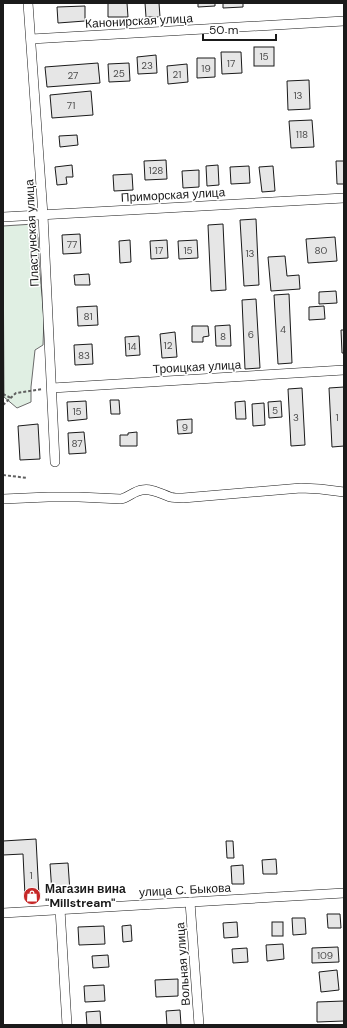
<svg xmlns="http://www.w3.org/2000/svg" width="347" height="1028" viewBox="0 0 347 1028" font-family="'DM Sans',sans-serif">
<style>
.green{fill:#e0efe3;stroke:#6a6a6a}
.building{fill:#e6e6e6;stroke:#1a1a1a}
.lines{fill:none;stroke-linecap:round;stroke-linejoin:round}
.street-casing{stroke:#1a1a1a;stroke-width:10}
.path{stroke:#5f5f5f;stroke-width:2;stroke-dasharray:3 2;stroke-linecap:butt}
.street{stroke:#fff;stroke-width:9}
.labels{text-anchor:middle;stroke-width:3;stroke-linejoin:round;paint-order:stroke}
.number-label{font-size:10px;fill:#4d4d4d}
.street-label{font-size:12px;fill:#1a1a1a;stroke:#fff}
.poi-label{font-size:12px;font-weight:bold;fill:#1a1a1a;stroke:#fff;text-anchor:start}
</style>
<rect width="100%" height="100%" fill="#fff"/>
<!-- green -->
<polygon class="green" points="34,224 38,238 39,261 44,320 43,345 35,350 31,387 31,402 17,408 4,397 3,226"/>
<!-- building -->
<g class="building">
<polygon points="108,3 127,3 128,17 108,17"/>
<polygon points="145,3 159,3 160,17 146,17"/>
<polygon points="198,3 215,3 215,6 198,7"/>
<polygon points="223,3 243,3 243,7 223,8"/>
<polygon points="85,6 85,21 58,23 57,7"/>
<rect x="254" y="47" width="20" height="19"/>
<polygon points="221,52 241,52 242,73 222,74"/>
<polygon points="156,55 157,73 138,74 137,57"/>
<polygon points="197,58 215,58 215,77 197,78"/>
<polygon points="98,63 100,83 47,87 45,67"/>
<polygon points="129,63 130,81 109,82 108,64"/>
<polygon points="187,64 188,82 168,84 167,66"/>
<polygon points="309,80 310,109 288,110 287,81"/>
<polygon points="91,91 93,115 52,118 50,95"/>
<polygon points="312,120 314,147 291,148 289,121"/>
<polygon points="77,135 78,145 60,147 59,136"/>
<polygon points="166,160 167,179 145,180 144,161"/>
<polygon points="336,161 344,161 344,184 337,184"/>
<polygon points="72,165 73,177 66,177 67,184 57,185 55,167"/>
<polygon points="218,165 219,185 207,186 206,166"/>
<polygon points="249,166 250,183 231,184 230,167"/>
<polygon points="273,166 275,191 262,192 259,167"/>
<polygon points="199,170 199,187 183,188 182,171"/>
<polygon points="132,174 133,190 114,191 113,175"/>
<polygon points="256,219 259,285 244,286 240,220"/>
<polygon points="223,224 226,290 211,291 208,225"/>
<polygon points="80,234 81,253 63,254 62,235"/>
<polygon points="335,237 337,261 308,263 306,239"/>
<polygon points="130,240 131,262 120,263 119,241"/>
<polygon points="167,240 168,258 151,259 150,241"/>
<polygon points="197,240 198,258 179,259 178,241"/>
<polygon points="285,256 287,276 299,275 300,289 271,291 268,257"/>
<polygon points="89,274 90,285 75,285 74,275"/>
<polygon points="336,291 337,303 319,304 319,292"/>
<polygon points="289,294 292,363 278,364 274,295"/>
<polygon points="256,299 260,368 245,369 242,300"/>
<polygon points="97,306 98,325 78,326 77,307"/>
<polygon points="324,306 325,319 309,320 309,307"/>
<polygon points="230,325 231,346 216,346 215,326"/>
<polygon points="192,326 208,326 209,336 203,337 203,342 192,342"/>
<polygon points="341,330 344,330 344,353 342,353"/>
<polygon points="175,332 177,357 162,358 160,334"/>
<polygon points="139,336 140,355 126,356 125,337"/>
<polygon points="92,344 93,364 75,365 74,345"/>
<polygon points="344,387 344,446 332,447 329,388"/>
<polygon points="302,388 305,445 291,446 288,389"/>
<polygon points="110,400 119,400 120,414 111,414"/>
<polygon points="86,401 87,419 68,421 67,402"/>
<polygon points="245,401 246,419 236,419 235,402"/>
<polygon points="281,401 282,417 269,418 268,402"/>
<polygon points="264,403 265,425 253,426 252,404"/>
<polygon points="192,419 192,433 178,434 177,420"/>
<polygon points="38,424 40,459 20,460 18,426"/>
<polygon points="84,432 86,453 69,454 68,433"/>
<polygon points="137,432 137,446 120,446 120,435 128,435 128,433"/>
<polygon points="36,839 39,896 25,896 23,854 3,855 3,841"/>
<polygon points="226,841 233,841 234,858 227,858"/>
<polygon points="276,859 277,874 263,874 262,860"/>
<polygon points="68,863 70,892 52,893 50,864"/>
<polygon points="243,865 244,884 232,884 231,866"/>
<polygon points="327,914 340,914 341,928 328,928"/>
<polygon points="292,918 305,918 306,934 293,935"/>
<polygon points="237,922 238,937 224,938 223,923"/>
<rect x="272" y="922" width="11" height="14"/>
<polygon points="131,925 132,941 123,942 122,926"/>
<polygon points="104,926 105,944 79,945 78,927"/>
<polygon points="283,944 284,959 267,961 266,945"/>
<polygon points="338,947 339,962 312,963 312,948"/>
<polygon points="247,948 248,962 233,963 232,949"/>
<polygon points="108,955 109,967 93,968 92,956"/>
<polygon points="337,970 339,990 321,992 319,972"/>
<polygon points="178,979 178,996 156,997 155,980"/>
<polygon points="104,985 105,1001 85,1002 84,986"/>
<polygon points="344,1001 344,1021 317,1022 317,1002"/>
<polygon points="180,1010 181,1025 167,1025 166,1011"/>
<polygon points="100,1011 101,1025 87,1025 86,1012"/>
</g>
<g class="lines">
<defs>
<g id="street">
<polyline points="28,3 43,215 55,462"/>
<polyline points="31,39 344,21"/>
<polyline points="3,217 344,198"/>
<polyline points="52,388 344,370"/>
<path d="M3,499l45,-2h31l42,2c8,-2 13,-8 21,-9 10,-2 19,4 28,7 4,1 9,1 13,1l118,-10 19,1 24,3"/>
<polyline points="190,902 199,1025"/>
<polyline points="60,909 67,1025"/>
<polyline points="3,913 344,893"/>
</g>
</defs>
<!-- street casing -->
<use href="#street" class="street-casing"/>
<!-- path -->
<g class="path">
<polyline points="3,394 11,398"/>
<polyline points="3,405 16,393 43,389"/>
<polyline points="3,475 27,478"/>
</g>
<!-- street -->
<use href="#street" class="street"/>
</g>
<!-- icons -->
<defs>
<symbol id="shop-disc" viewBox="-11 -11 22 22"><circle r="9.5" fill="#c62828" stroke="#fff"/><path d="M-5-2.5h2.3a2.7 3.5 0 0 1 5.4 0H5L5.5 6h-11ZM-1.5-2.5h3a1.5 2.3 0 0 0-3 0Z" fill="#fff"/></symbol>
</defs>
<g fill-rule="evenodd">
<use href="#shop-disc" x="22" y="886" width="20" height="20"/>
</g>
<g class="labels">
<!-- number labels -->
<g class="number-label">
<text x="264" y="60">15</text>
<text x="231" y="67">17</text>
<text x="147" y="69">23</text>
<text x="206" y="72">19</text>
<text x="119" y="77">25</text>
<text x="177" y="78">21</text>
<text x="73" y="79">27</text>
<text x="298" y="99">13</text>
<text x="71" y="109">71</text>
<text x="302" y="138">118</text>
<text x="156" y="174">128</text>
<text x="72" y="248">77</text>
<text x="159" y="254">17</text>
<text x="188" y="254">15</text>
<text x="321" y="254">80</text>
<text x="250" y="257">13</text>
<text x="88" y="320">81</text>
<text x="283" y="333">4</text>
<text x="251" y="338">6</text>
<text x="223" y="340">8</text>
<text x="168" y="349">12</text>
<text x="132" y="350">14</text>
<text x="84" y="359">83</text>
<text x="275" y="414">5</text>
<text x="77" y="415">15</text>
<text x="296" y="421">3</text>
<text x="337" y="421">1</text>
<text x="185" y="431">9</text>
<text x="77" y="447">87</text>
<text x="31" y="879">1</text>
<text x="325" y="959">109</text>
</g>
<!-- street labels -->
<g class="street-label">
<text transform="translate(139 21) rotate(-3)" y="4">Канонирская улица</text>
<text transform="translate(173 195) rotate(-3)" y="4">Приморская улица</text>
<text transform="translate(32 233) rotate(-93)" y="4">Пластунская улица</text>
<text transform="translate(197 367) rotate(-3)" y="4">Троицкая улица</text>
<text transform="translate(185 890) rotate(-3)" y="4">улица С. Быкова</text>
<text transform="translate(183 964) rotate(-94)" y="4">Вольная улица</text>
</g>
<!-- poi labels -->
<g class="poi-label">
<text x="45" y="893">Магазин вина<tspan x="45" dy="14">"Millstream"</tspan></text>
</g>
</g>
<!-- border -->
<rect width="347" height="1028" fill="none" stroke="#1a1a1a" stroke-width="8"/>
<!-- scale -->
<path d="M203 34v6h73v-6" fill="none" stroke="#1a1a1a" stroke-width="2"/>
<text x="209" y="34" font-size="12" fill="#1a1a1a" stroke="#ffffff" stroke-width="3" paint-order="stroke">50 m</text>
</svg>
